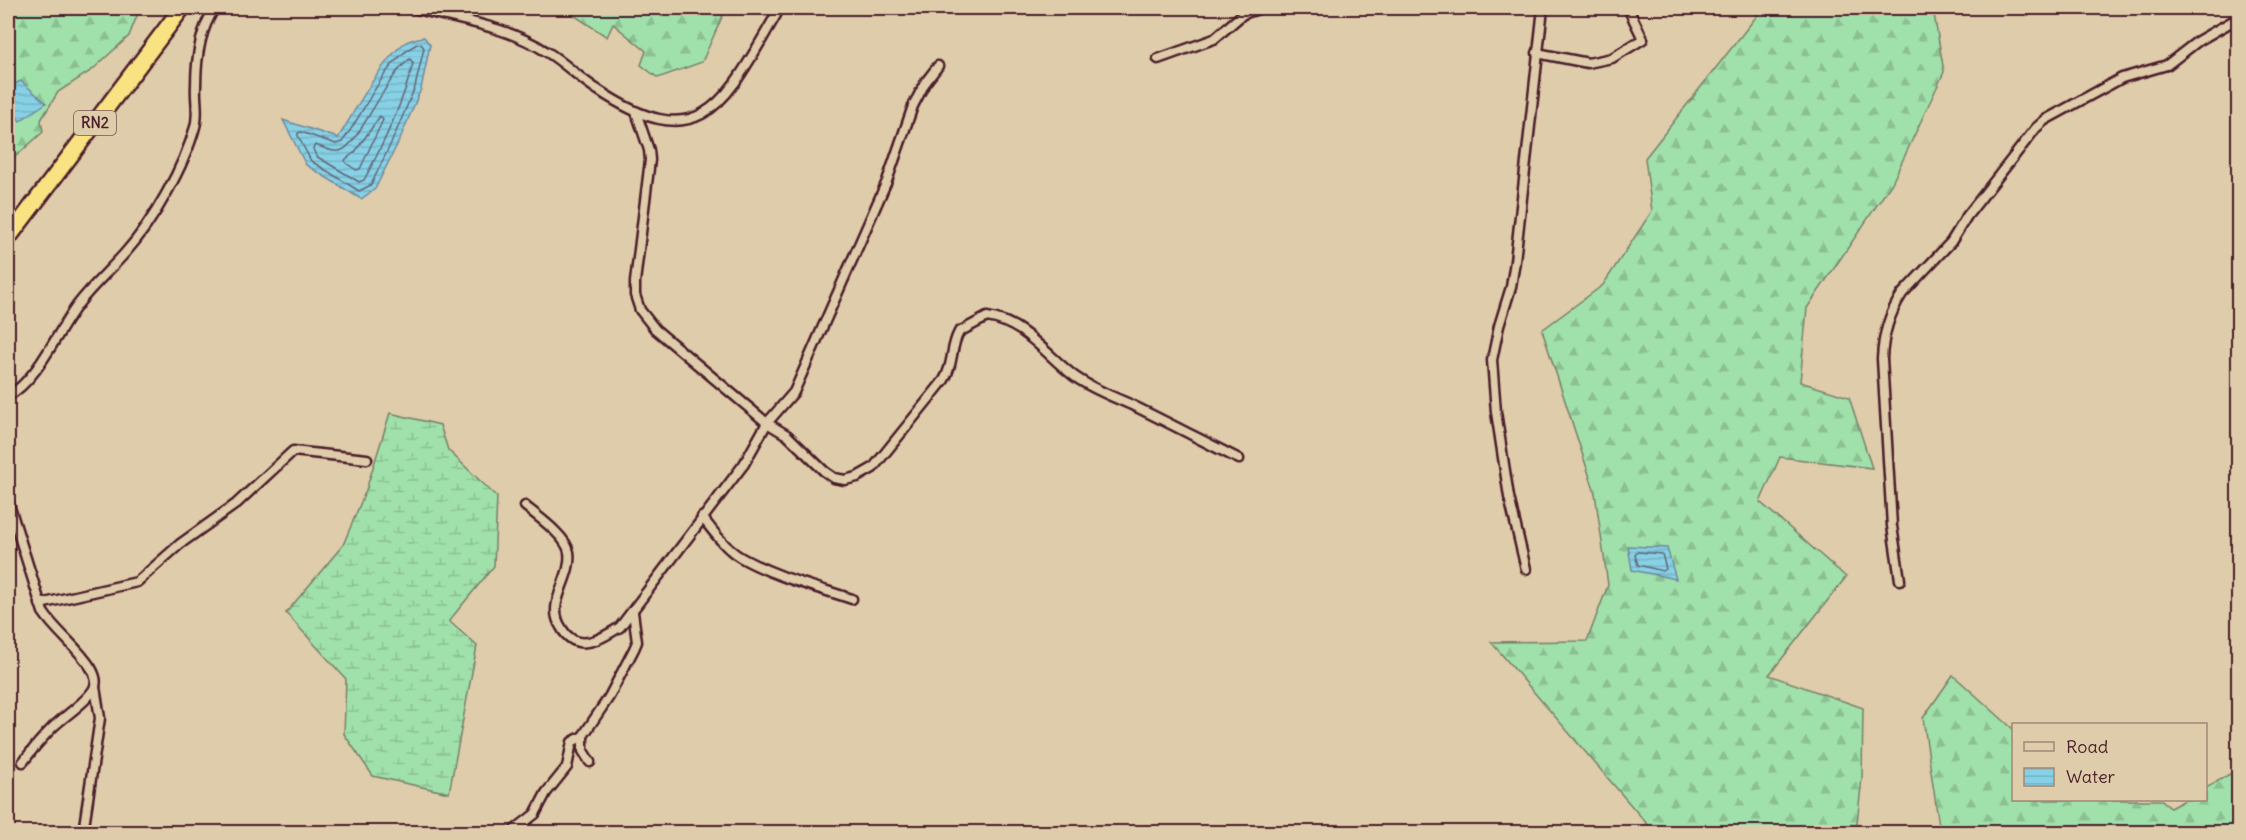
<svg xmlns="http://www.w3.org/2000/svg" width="2246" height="840" viewBox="0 0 2246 840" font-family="Delius,sans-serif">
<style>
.forest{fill:url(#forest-firs);stroke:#75806a;stroke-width:1.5}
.wetland{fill:url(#wetland-marsh);stroke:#75806a;stroke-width:1.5}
.water{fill:url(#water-rules);stroke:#6f8a9c;stroke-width:1.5}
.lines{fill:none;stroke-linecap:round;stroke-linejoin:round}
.shore{stroke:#626676;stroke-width:1.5}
.street-casing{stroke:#4a1f2b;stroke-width:13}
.highway-casing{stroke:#4a1f2b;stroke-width:20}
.street{stroke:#dfccaa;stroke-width:8}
.highway{stroke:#f8e281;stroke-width:15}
.labels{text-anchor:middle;stroke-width:5;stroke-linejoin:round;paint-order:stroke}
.shield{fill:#dfccaa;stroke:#775351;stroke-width:1.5}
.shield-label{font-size:15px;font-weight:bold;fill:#4a1f2b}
</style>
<defs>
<pattern id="forest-firs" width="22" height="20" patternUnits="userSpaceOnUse" patternTransform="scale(1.5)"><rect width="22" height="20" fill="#a0e0aa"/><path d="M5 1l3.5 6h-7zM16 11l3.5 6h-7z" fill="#8bc092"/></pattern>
<pattern id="wetland-marsh" width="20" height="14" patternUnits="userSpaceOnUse" patternTransform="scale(1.5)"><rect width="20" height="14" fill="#a0e0aa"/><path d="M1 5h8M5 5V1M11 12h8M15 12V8" fill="none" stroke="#8bc092"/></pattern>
<pattern id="water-rules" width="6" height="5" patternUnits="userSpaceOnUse" patternTransform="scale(1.5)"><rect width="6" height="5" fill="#87d1e7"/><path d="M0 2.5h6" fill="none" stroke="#76b3c6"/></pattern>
</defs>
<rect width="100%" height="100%" fill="#dfccaa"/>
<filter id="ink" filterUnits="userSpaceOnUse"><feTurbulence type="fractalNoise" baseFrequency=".0167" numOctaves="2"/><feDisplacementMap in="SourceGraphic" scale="12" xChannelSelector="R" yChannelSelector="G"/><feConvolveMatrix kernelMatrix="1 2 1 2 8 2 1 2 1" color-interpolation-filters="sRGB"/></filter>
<g filter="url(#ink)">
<!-- forest -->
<g class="forest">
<polygon points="8,8 140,8 129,36 92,70 58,92 41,120 43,132 8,163"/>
<polygon points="563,8 726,8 702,62 658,78 641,65 646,51 613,24 607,37"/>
<polygon points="1763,8 1933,8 1944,72 1892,183 1807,308 1800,382 1849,397 1872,468 1780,457 1760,502 1846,577 1769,675 1863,708 1862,778 1856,832 1654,832 1491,642 1587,641 1608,585 1595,493 1542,330 1603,285 1652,211 1645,158"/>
<polygon points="1953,675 2013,729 2014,800 2162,800 2170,808 2185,800 2206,800 2206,788 2238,769 2238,832 1940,832 1923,718"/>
</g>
<!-- wetland -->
<polygon class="wetland" points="390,413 440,425 448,450 497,497 494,566 449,621 477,646 449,793 373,776 344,734 346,679 286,613 343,545 366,490"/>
<!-- water -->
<g class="water">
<path d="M424,37l6,8 -9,44 -22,52 -24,48 -14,10 -55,-34 -23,-45 55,18c17,-27 41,-73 64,-93 6,-5 14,-7 22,-8z"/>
<polygon points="21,81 46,103 20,121 13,111 16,98 10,86"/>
<polygon points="1628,546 1667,548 1676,579 1632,570"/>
</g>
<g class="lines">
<!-- shore -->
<g class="shore">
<path d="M417,44h4l3,4 -9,39 -22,52 -22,46 -12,6 -48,-30 -13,-25v-3l3,-1 35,12 6,-2c23,-29 41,-81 75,-98z"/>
<path d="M410,59l3,4c-10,41 -29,80 -49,117l-5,2 -43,-26 -3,-7 2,-4c8,2 19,9 27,5 16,-5 45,-76 68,-91z"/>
<polygon points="380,116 383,120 360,169 356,170 346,163 345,160 355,152"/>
<polygon points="1638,552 1662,554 1666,569 1663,571 1638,565 1635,555"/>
</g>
<defs>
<g id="street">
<path d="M413,8c46,12 94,18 134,44 18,11 33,27 51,38 105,70 128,10 178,-75l3,-7"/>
<polyline points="1537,53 1588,63 1612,58 1643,39 1628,8"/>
<polyline points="1158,59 1214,39 1243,14 1261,8"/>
<path d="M636,112l13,38 1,10 -15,122v13l5,15 15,19 112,94 20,12 37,36 10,7 11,2 12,-3 16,-9 71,-88c10,-16 6,-32 15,-48l28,-15c37,5 59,38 87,59 19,14 41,21 62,31 35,17 69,35 103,52"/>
<path d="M8,396c31,-17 49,-65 71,-93 14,-18 31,-33 46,-50 28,-31 59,-86 70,-126 4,-14 0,-27 1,-41 0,-26 4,-57 19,-78"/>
<path d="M8,501l35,111c14,21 35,35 48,56 3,5 6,12 4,18 -3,12 -32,31 -42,41 -11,11 -21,23 -30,35"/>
<path d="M525,506c13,11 41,30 44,46 4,26 -24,51 -8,75 3,6 7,10 12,13 15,8 34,-5 47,-13l124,-163 23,-41 27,-31 93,-211 26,-75 12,-23 13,-17"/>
<path d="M702,517c11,14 23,31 38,40 33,19 76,30 112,42"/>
<polyline points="1526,569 1509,497 1496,412 1492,360 1499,326 1511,287 1515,261 1543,8"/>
<path d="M1900,580l-8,-54 -10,-167c1,-23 7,-45 20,-65l49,-52 16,-26 69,-88 9,-8 77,-42 45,-13 31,-24 40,-23"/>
<polyline points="40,604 137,582 180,544 236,504 293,451 367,459"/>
<polyline points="590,762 583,751 583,736 609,697 634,649 637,642 633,612"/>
<polyline points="84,826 100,718 95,687"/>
<polyline points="512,832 535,814 546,793 567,767 572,742 583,736"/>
</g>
<polyline id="highway" points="8,238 182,8"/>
</defs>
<!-- street casing -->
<use href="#street" class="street-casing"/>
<!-- highway casing -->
<use href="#highway" class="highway-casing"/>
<!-- street -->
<use href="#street" class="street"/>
<!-- highway -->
<use href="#highway" class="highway"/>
</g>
</g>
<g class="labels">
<!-- shield labels -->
<rect class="shield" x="74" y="111" width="42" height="24" rx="4.5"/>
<g class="shield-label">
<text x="95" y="128">RN2</text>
</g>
</g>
<!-- margin -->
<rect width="2246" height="840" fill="none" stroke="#dfccaa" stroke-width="30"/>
<rect x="15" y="15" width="2216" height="810" fill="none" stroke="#4a1f2b" stroke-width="2" filter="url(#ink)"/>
<!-- legend -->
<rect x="2012" y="723" width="195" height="78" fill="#dfccaa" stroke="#a38777" stroke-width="1.5"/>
<rect x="2024" y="742" width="30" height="9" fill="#dfccaa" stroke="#a38777" stroke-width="1.5"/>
<text x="2066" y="753" font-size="18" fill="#4a1f2b">Road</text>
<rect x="2024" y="768" width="30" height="18" fill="url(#water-rules)" stroke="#a38777" stroke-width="1.5"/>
<text x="2066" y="783" font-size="18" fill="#4a1f2b">Water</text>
</svg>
